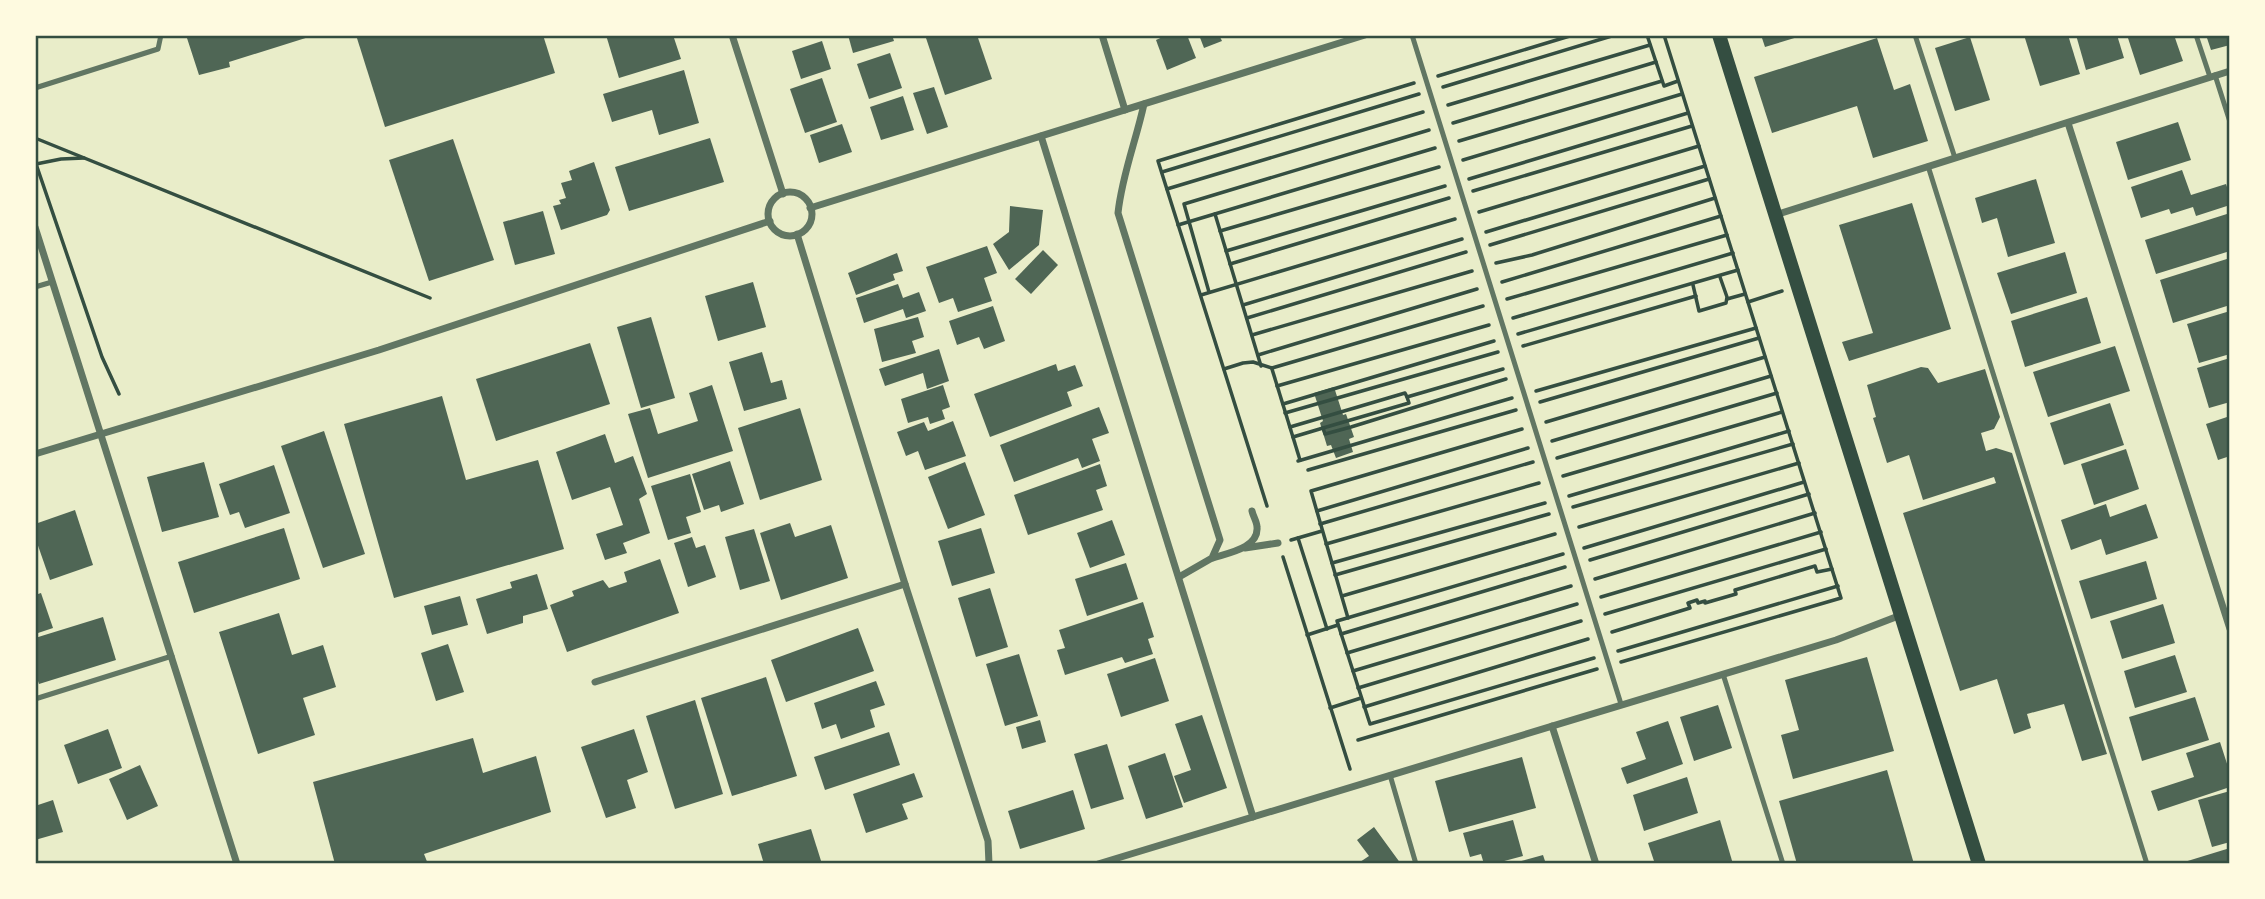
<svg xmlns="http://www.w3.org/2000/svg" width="2265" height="899" viewBox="0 0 2265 899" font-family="Cabin,sans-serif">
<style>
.building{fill:#4f6655}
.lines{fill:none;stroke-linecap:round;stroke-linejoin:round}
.path{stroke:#344e41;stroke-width:3.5}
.service{stroke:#617663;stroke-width:5}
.minor{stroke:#617663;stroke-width:7}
.secondary{stroke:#344e41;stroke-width:14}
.neatline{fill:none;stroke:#344e41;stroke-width:2.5}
</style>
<rect width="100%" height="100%" fill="#e9edc9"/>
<!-- building -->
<g class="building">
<polygon points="186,35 312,35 312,36 229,62 230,67 199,75"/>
<polygon points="356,35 543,35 555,73 385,127"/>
<polygon points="606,35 673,35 681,59 619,78"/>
<polygon points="848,35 892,35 894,41 853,53"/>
<polygon points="925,35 977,35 992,79 945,95"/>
<polygon points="1167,35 1187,35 1196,58 1167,70 1156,40"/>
<polygon points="1199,35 1219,35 1222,41 1204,48"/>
<polygon points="1761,35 1801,35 1801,36 1765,47"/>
<polygon points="2024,35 2068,35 2080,74 2040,86"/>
<polygon points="2076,35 2117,35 2124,58 2086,70"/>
<polygon points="2127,35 2174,35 2183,61 2140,75"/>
<polygon points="2206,35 2230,35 2230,45 2211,50"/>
<polygon points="1970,37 1990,100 1955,111 1935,48"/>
<polygon points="1877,38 1894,90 1910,84 1928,141 1873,158 1857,106 1772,133 1754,77"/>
<polygon points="822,41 831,69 801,79 792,51"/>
<polygon points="890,53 902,88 869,99 857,64"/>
<polygon points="684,70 699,123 659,135 652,110 612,122 603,94"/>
<polygon points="822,78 837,122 805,133 790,89"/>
<polygon points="934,87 948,127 927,134 913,93"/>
<polygon points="903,96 914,130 881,140 870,107"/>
<polygon points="2178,122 2191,160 2128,180 2116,142"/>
<polygon points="842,124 852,152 819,163 810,135"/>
<polygon points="710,138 724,182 629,211 615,167"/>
<polygon points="453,139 494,260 429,281 389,160"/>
<polygon points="594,162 610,210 607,215 561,230 553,206 561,204 559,200 566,198 561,183 572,180 569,171"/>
<polygon points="2182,170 2191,195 2226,184 2230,196 2230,205 2196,216 2193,207 2171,214 2169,209 2141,218 2131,187"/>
<polygon points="2036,179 2055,243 2008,257 1997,218 1982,223 1975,198"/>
<polygon points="1912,203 1951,329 1849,361 1842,342 1873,333 1839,225"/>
<polygon points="1010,206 1043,210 1039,245 1009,270 993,244 1009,232"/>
<polygon points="543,211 555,254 515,265 503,222"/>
<polygon points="2230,213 2230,251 2156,274 2145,240"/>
<polygon points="987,246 997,273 984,278 992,301 958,312 953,298 939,303 926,267"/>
<polygon points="1043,250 1058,265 1031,294 1015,279"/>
<polygon points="2065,252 2077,293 2011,314 1997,273"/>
<polygon points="897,253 903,271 893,274 895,280 856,295 848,273"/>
<polygon points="2230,258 2230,305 2173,323 2160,280"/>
<polygon points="753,282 766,327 718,341 705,296"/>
<polygon points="898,284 903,298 919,292 926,311 906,318 903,309 864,323 856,298"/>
<polygon points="2087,297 2101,343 2025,367 2011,321"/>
<polygon points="993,306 1005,341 984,349 979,337 957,345 949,321"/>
<polygon points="2230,311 2230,354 2199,363 2187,324"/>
<polygon points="651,317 675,398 641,408 617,327"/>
<polygon points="918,317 924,337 912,341 916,353 882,362 874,329"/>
<polygon points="590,343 610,404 496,441 476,379"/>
<polygon points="2115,346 2130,391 2048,417 2033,372"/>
<polygon points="939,349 949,381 927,389 923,373 885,386 879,369"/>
<polygon points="762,352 771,383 782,380 787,399 744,411 729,362"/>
<polygon points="2230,358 2230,402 2209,408 2197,368"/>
<polygon points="1056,364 1058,371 1075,365 1083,386 1067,392 1072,406 990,437 974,394"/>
<polygon points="1921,367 1928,368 1938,383 1985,369 2000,417 1994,429 1981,433 1986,451 1996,448 2012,453 2107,754 2082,761 2064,704 2027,714 2031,728 2014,734 1997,679 1960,691 1903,513 1996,483 1994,477 1923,500 1909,455 1887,463 1873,418 1876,417 1867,385"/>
<polygon points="712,385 733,451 648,478 628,414 650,408 658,434 698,421 689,393"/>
<polygon points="943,385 950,407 942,410 945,419 930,424 928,417 908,423 901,399"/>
<polygon points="1334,387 1343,415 1346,414 1354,437 1349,439 1353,452 1336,458 1331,445 1327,446 1320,423 1323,421 1314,393"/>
<polygon points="442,396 466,480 538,460 564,549 394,598 344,424"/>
<polygon points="2110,403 2124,445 2064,465 2050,423"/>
<polygon points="1099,407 1109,433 1092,439 1100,461 1082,468 1078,458 1014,482 1000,445"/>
<polygon points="800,408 822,480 760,500 738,428"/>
<polygon points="2230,416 2230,456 2218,460 2206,424"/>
<polygon points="953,421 966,456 925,470 918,451 906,456 897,432 924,422 928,431"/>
<polygon points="324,431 365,554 323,568 281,446"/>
<polygon points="605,434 615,463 633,456 647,494 639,499 650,533 623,543 627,553 605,560 596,534 623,525 610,487 572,500 556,452"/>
<polygon points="2126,449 2139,489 2094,505 2081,464"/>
<polygon points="730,461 744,504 721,512 719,505 704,510 692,474"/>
<polygon points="204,462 219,517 162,532 147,477"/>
<polygon points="965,462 985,515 948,529 928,477"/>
<polygon points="1100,464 1107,486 1096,490 1103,510 1028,535 1014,495"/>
<polygon points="274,465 290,513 245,528 239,512 230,515 219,484"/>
<polygon points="690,474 701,512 686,517 691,533 668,540 651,486"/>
<polygon points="2106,504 2110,517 2146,504 2158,538 2106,555 2101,539 2071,550 2061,520"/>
<polygon points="75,510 93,565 50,580 35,537 35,524"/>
<polygon points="1112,520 1125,555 1090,568 1077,533"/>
<polygon points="790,523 795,537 831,525 848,578 781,600 760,533"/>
<polygon points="284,528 300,579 194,613 178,562"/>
<polygon points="981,528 995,573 952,586 938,541"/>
<polygon points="754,529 770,581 740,590 725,537"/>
<polygon points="692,537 696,548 705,545 716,577 688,587 674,543"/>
<polygon points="660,559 679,613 567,652 550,605 574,596 572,591 603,580 609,588 627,582 624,572"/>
<polygon points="2146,561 2157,599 2091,619 2079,581"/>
<polygon points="1126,563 1138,599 1087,616 1075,579"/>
<polygon points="537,574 548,609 523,616 523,623 487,634 476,599 512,588 510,582"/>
<polygon points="990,588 1008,647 976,657 958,598"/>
<polygon points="41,593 53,628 35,634 35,595"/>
<polygon points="460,596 468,625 432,635 424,606"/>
<polygon points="1143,602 1154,637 1148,639 1153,654 1125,663 1122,657 1065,675 1057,650 1065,648 1059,630"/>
<polygon points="2163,604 2175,643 2122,659 2110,621"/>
<polygon points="279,613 292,655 323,645 336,687 303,698 315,735 258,754 219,632"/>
<polygon points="103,617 116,660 39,684 35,672 35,638"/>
<polygon points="858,628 874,671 786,702 771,660"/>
<polygon points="448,644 464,692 436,701 421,653"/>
<polygon points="1019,654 1038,716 1005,726 986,664"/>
<polygon points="2175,655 2187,692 2135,708 2124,671"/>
<polygon points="1867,657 1894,751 1793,779 1781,735 1799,730 1785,680"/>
<polygon points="1155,658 1169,701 1121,717 1107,674"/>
<polygon points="766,677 797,776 732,796 701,698"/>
<polygon points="876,681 885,705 870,710 875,727 841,739 836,724 822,729 814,703"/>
<polygon points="2195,697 2209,740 2142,761 2129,717"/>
<polygon points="695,700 723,794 675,809 646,716"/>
<polygon points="1718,705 1732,748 1694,761 1680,717"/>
<polygon points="1202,715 1227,788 1184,803 1174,776 1191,770 1175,724"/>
<polygon points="1040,720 1046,742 1022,749 1016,727"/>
<polygon points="1668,721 1683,764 1627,784 1621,768 1646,759 1636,732"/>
<polygon points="108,729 122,768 78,784 64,745"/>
<polygon points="634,729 648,772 627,780 636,808 606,818 581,747"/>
<polygon points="889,732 900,765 825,790 814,757"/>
<polygon points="473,738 483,773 536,756 551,812 424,854 428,864 335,864 313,782"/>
<polygon points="2220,742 2230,773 2230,787 2158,811 2151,791 2194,777 2186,753"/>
<polygon points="1107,744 1124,799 1091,809 1074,754"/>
<polygon points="1165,753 1183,807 1146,819 1128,766"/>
<polygon points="1522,757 1536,808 1449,832 1435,781"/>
<polygon points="140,765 158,806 127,820 109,779"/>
<polygon points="1887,770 1914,864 1797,864 1779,801"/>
<polygon points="914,773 923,797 902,804 908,819 866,833 853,794"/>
<polygon points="1687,777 1698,813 1644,831 1633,795"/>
<polygon points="1073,790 1085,829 1020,849 1008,811"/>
<polygon points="2230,791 2230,842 2212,847 2198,800"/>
<polygon points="53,800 63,832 35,840 35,806"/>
<polygon points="1513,820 1523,856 1493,864 1484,864 1481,854 1470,857 1463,833"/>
<polygon points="1720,820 1733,864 1655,864 1648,843"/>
<polygon points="1374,827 1401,864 1357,864 1369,856 1357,840"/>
<polygon points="811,829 822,864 764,864 758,844"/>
<polygon points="2230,848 2230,864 2181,864 2181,863"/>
<polygon points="1543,855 1546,864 1514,864 1514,863"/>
</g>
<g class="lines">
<!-- path -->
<g class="path">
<polyline points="1647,35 1664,86 1678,81"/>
<polyline points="1438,76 1573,35"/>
<polyline points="1443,87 1615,35"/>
<polyline points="1448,105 1650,45"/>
<polyline points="1453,123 1656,62"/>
<polyline points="35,138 430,298"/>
<polyline points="1459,141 1662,81"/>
<polyline points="1463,160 1682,94"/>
<polyline points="35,161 102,357 119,394"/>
<polyline points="36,164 61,159 84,158"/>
<polyline points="1162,172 1419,94"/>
<polyline points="1469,179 1688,113"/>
<polyline points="1167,189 1423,112"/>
<polyline points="1473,191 1692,126"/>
<polyline points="1479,212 1699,146"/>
<polyline points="1215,214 1261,366"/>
<polyline points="1178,225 1435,148"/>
<polyline points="1220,231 1439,167"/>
<polyline points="1486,232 1705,166"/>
<polyline points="1490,245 1709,179"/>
<polyline points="1226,251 1445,186"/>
<polyline points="1496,263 1532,255 1715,198"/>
<polyline points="1230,264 1449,198"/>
<polyline points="1502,282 1721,216"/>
<polyline points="1693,285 1699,311 1726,303 1727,297 1720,277"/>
<polyline points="1209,292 1184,204 1429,130"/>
<polyline points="1201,295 1455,219"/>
<polyline points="1507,299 1727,235"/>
<polyline points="1727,299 1745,294"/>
<polyline points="1748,302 1782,291"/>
<polyline points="1243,305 1462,239"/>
<polyline points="1247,318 1466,252"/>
<polyline points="1513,318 1733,253"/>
<polyline points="1518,334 1738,270"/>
<polyline points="1252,335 1472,271"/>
<polyline points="1523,346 1696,296"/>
<polyline points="1258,355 1477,289"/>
<polyline points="1224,369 1243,363 1253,362 1272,368 1483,306"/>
<polyline points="1272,369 1300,460"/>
<polyline points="1277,386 1489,325"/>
<polyline points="1536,391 1756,328"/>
<polyline points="1540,402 1759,338"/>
<polyline points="1283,404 1494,341"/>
<polyline points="1285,413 1498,352"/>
<polyline points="1546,422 1765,357"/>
<polyline points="1290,427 1405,393 1407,397 1503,369"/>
<polyline points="1323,428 1409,403 1407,397"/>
<polyline points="1293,437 1323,428 1325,434 1351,427 1506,379"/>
<polyline points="1552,441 1771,376"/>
<polyline points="1557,458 1777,393"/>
<polyline points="1298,461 1512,398"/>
<polyline points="1308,470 1516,410"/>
<polyline points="1563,476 1782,412"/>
<polyline points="1569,496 1789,431"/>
<polyline points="1267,506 1158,161 1414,83"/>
<polyline points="1573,507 1793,444"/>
<polyline points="1317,511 1528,448"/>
<polyline points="1320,524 1533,462"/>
<polyline points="1579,527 1799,463"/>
<polyline points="1298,538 1327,629"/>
<polyline points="1291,540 1322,531"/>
<polyline points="1326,544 1539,483"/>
<polyline points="1584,548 1804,482"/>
<polyline points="1563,554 1337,621 1370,724 1594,658"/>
<polyline points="1283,557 1350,769"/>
<polyline points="1590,560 1809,494"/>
<polyline points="1332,563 1545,503"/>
<polyline points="1335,575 1549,514"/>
<polyline points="1595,579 1815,513"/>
<polyline points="1342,596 1555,534"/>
<polyline points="1601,597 1821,532"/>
<polyline points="1605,614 1826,549"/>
<polyline points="1348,618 1311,491 1522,429"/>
<polyline points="1612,632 1690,608 1688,603 1697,600 1698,603 1705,601 1705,603 1736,594 1735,590 1815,566 1817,572 1832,569"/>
<polyline points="1341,634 1565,567"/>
<polyline points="1307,635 1338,625"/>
<polyline points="1618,651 1838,586"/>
<polyline points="1347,653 1571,586"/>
<polyline points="1621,662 1841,598 1664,35"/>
<polyline points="1353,671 1577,604"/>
<polyline points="1358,688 1581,621"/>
<polyline points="1364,707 1588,639"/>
<polyline points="1330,708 1361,698"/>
<polyline points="1358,740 1597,669"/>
</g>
<!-- service -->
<g class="service">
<polyline points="1412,35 1621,704"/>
<polyline points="1915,35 1955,158"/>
<polyline points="2196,35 2210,77"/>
<polyline points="2215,75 2230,122"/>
<polyline points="35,88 158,49 161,35"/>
<polyline points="1928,166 2147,864"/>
<polyline points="35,287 52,282"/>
<polyline points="1723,674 1783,864"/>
<polyline points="35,699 172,656"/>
<polyline points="1390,775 1416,864"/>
</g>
<!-- minor -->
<g class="minor">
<polyline points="732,35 783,194"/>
<polyline points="1102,35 1125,110"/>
<path d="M1144,104c-8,37 -22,71 -26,109l102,327 -8,18 -33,19"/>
<polyline points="2068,123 2230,629"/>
<polyline points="1041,136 1253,817"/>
<circle cx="790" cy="214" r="22"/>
<polyline points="810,208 1365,35"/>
<polyline points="1775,215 2230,71"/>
<polyline points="35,227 237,864"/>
<polyline points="797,234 905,584 988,841 989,864"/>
<polyline points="35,454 379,350 770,221"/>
<polyline points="1245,548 1278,543"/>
<path d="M1213,558c15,-5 46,-10 44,-31 0,-5 -4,-11 -5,-16"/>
<polyline points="595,682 905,584"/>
<polyline points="1552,726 1596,864"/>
<polyline points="1098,864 1836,640 1901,615"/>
</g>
<!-- secondary -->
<polyline class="secondary" points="1719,35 1979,864"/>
</g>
<!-- border -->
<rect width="2265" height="899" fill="none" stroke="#fefae0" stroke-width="74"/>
<rect x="37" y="37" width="2191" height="825" class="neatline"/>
</svg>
